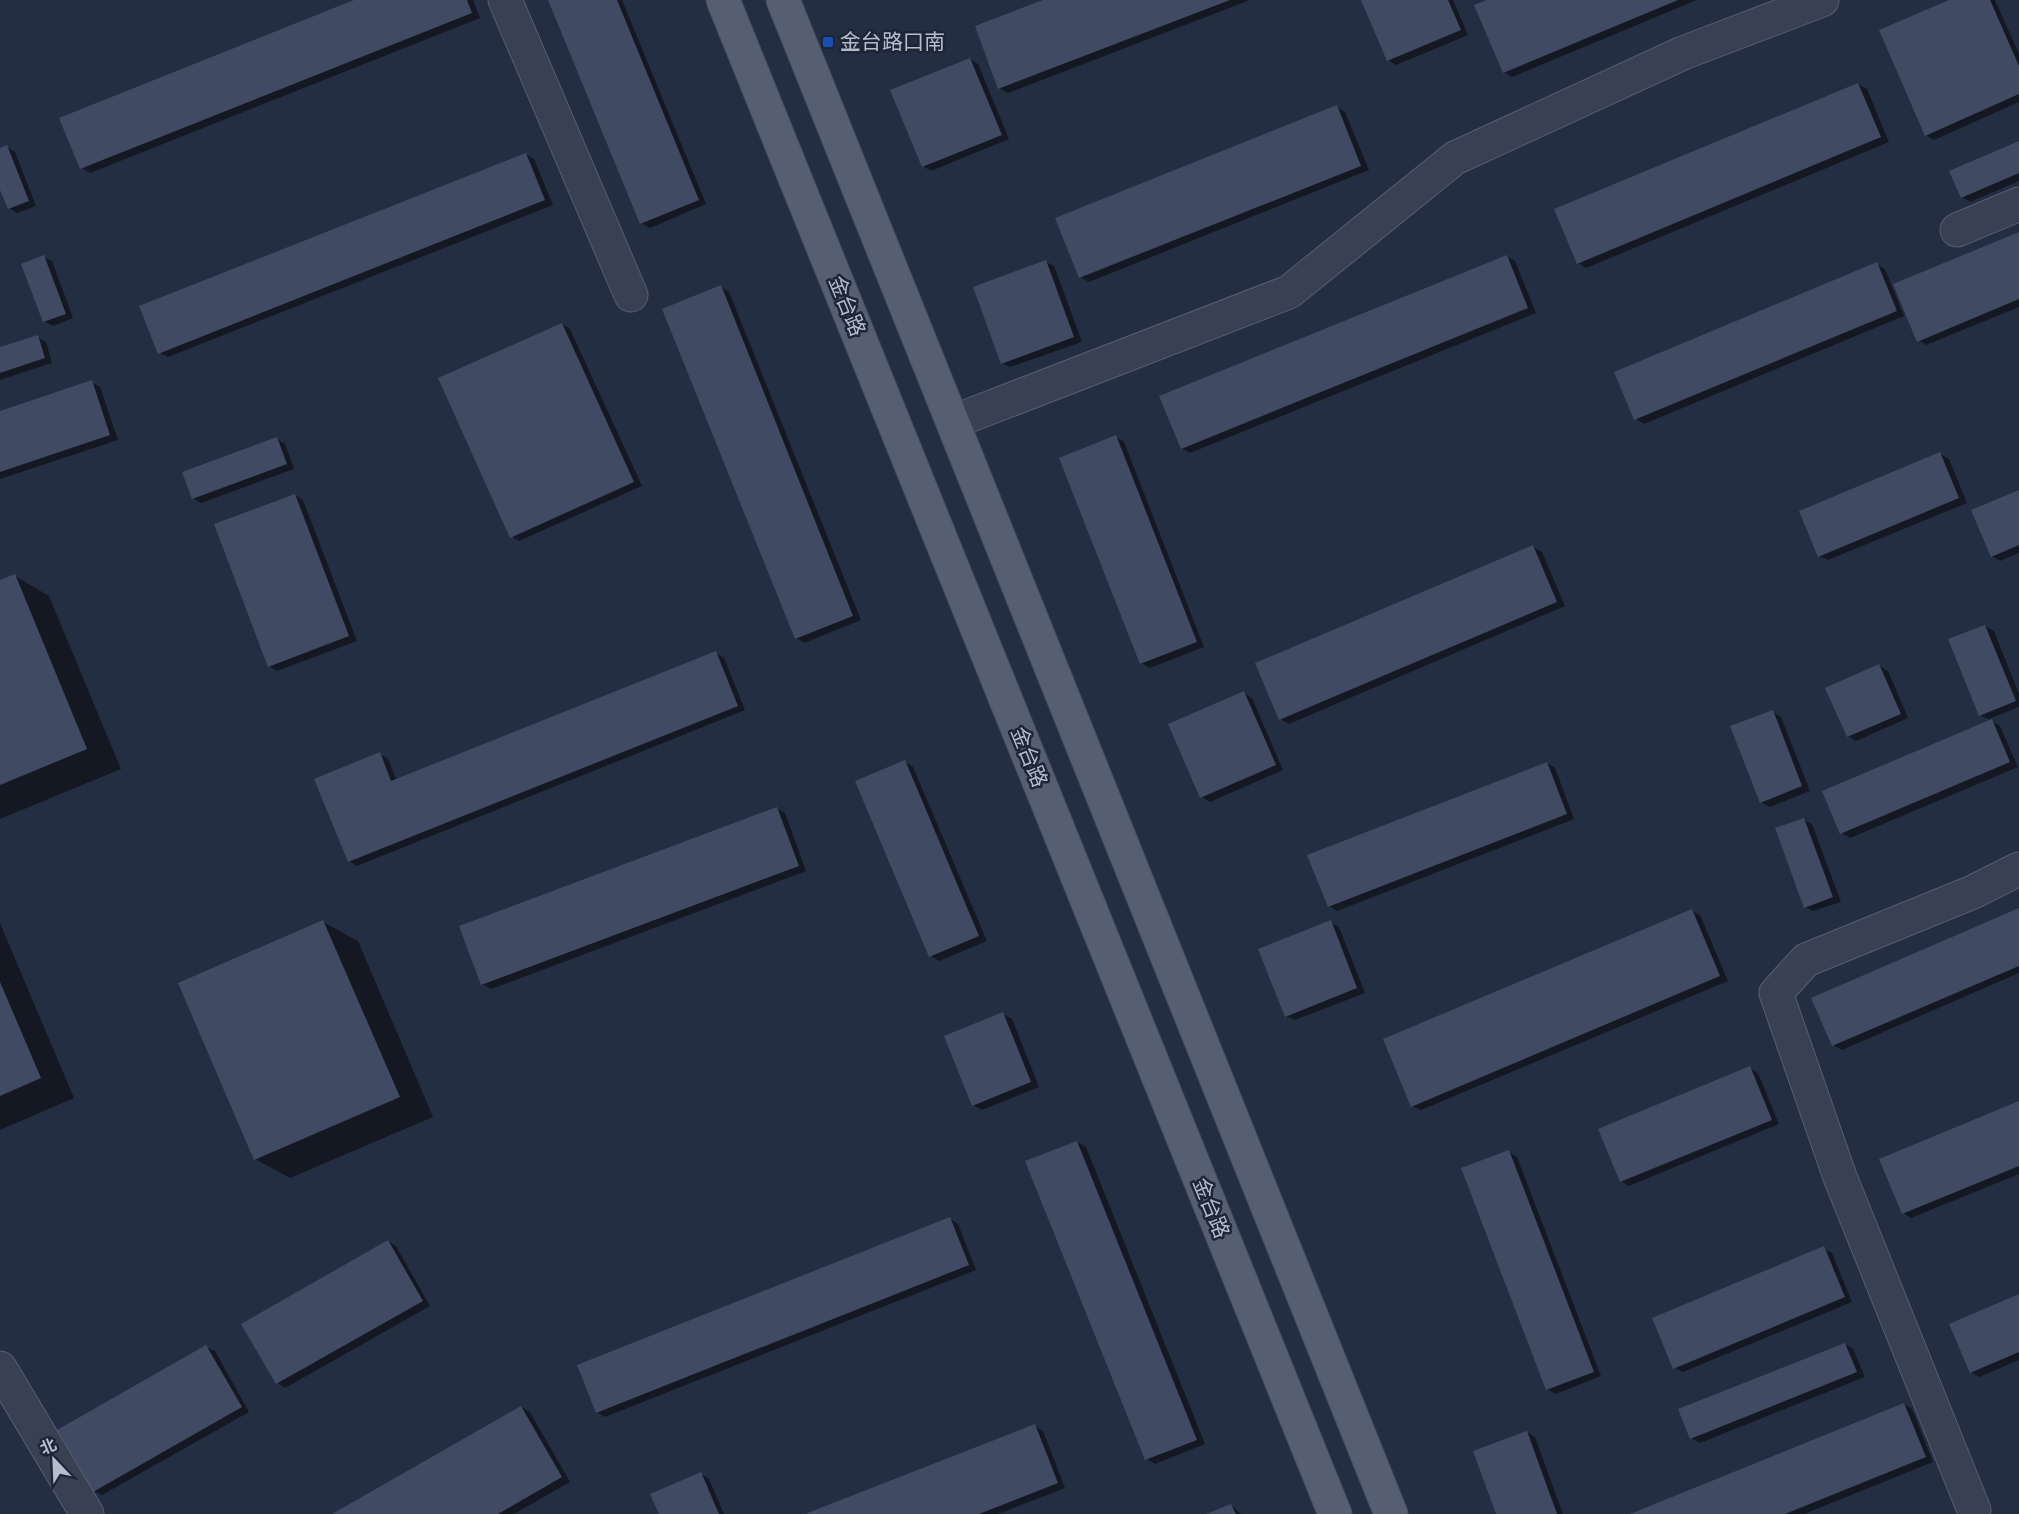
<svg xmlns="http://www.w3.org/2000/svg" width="2019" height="1514" viewBox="0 0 2019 1514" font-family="'PT Sans Narrow','Noto Sans SC',sans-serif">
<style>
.shadow{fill:#0007}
.building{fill:#404a63}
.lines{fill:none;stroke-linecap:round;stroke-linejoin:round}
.minor-casing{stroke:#565e6f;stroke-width:35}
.major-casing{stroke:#42495b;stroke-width:35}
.minor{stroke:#384052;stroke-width:33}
.major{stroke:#565f72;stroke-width:33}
.transit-dot{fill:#1a4fb4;stroke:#1d2537;stroke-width:2}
.labels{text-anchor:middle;stroke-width:5;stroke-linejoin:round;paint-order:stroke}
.poi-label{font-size:21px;fill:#b5bccc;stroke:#1d2537;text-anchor:start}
.street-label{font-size:21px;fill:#b5bccc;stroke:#1d2537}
</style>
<rect width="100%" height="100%" fill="#242e43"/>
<!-- shadow -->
<g class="shadow">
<polygon points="358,0 473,0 480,18 90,173 81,168"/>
<polygon points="549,0 622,0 706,204 650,228 641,223"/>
<polygon points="1047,0 1250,0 1008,93 999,88"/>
<polygon points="1363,0 1453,0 1468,35 1396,65 1388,60"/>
<polygon points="1491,0 1697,0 1512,77 1504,72"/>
<polygon points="1952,0 1995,0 2019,54 2019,102 1934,140 1926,135"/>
<polygon points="970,59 978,64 1009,139 931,171 923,166"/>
<polygon points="1858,84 1867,89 1889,142 1586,268 1578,263"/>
<polygon points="1337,107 1345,112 1369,170 1089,282 1080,277"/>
<polygon points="2019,143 2019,181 1970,202 1962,197"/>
<polygon points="7,147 15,152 36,206 17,213 9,208 0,186 0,150"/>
<polygon points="526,154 534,159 553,205 168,357 160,353"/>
<polygon points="2019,233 2019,307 1926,345 1918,340"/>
<polygon points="1506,256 1515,261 1536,313 1190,453 1182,448"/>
<polygon points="44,257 52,261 73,318 53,326 44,321"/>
<polygon points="1046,262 1054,266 1082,342 1010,367 1002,363"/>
<polygon points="1877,264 1885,269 1904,316 1644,424 1636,419 1616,373"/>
<polygon points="721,287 729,292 861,620 804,643 796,638"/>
<polygon points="562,324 570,329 642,486 519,541 511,536"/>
<polygon points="38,337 46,342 52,363 0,380 0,349"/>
<polygon points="91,382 100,387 118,440 0,479 0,412"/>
<polygon points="1116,437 1124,442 1204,647 1150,668 1141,663"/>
<polygon points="277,439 285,444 294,469 201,503 193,498"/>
<polygon points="1940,454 1949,459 1967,503 1828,560 1819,556"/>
<polygon points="2019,491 2019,553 2000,561 1992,556"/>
<polygon points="295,495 303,500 357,641 277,671 269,666"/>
<polygon points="1533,547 1542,552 1565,606 1289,724 1280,719"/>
<polygon points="15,576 49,596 121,769 0,819 0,582"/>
<polygon points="1985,626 1994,631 2019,694 2019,707 1989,719 2000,726 2018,767 1850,838 1842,833 1992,721 1980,715"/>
<polygon points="716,653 724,658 745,710 357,866 349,861 380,754 388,759 397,781"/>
<polygon points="1879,666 1888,671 1908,718 1856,741 1848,736"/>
<polygon points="1244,693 1252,698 1283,770 1210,802 1202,797"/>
<polygon points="1773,712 1781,717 1810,791 1770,807 1761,802"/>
<polygon points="905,762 913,767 987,941 939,961 931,956"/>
<polygon points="1547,763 1555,768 1574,819 1337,911 1329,906"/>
<polygon points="776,808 785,813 806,871 491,989 482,984"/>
<polygon points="1804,820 1812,824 1841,902 1813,911 1805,907"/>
<polygon points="2019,910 2019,973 1842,1050 1833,1045"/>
<polygon points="1692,911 1700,915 1728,981 1421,1110 1412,1106"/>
<polygon points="323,922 358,941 433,1117 290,1178 255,1159"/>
<polygon points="1330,922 1339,927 1365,993 1295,1020 1286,1016"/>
<polygon points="0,923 74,1098 0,1130"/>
<polygon points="1003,1014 1012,1019 1039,1087 982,1110 973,1105"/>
<polygon points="1749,1068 1758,1073 1779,1124 1629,1186 1621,1181"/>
<polygon points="2019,1103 2019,1174 1911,1218 1903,1213"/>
<polygon points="1077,1142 1086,1147 1205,1444 1155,1464 1147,1459"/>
<polygon points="1509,1152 1517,1157 1601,1376 1556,1394 1547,1389"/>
<polygon points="950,1219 958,1224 976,1270 605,1417 597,1412"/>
<polygon points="388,1241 396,1246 430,1306 285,1388 277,1383"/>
<polygon points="1823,1248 1832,1253 1852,1302 1683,1372 1675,1368"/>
<polygon points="2019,1296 2019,1360 1979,1377 1971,1372"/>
<polygon points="1845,1344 1853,1349 1865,1377 1700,1443 1691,1438"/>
<polygon points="206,1347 215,1351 249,1412 102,1495 94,1491"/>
<polygon points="1904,1404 1912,1409 1933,1462 1804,1514 1633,1514"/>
<polygon points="521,1407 530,1412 570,1482 514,1514 335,1514"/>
<polygon points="1035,1426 1043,1431 1065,1488 998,1514 809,1514"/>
<polygon points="1527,1432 1535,1437 1563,1514 1497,1514"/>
<polygon points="701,1474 709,1479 724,1514 661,1514"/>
<polygon points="1231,1505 1241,1514 1210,1514"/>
</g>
<!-- building -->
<g class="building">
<polygon points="354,0 467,0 472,13 80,169 59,118"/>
<polygon points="548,0 617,0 699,200 640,224"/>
<polygon points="1043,0 1230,0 998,89 975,26"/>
<polygon points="1361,0 1448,0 1461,30 1387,61"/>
<polygon points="1487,0 1678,0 1503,73 1474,5"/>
<polygon points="1949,0 1990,0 2019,66 2019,94 1925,136 1879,30"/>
<polygon points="970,58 1002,135 922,167 890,90"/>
<polygon points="1858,83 1881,137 1577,264 1554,209"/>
<polygon points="1337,105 1361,166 1079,278 1055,218"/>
<polygon points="2019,141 2019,173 1961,198 1949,171"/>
<polygon points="7,145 29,201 8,209 0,190 0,148"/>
<polygon points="526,153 545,200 158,354 139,306"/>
<polygon points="2019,232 2019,299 1917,342 1893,284"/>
<polygon points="44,255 66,314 43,322 21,264"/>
<polygon points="1507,255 1528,308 1181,449 1159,396"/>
<polygon points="1046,260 1074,337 1001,364 973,287"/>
<polygon points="1877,262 1897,311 1634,420 1614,372"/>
<polygon points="721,285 853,616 795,639 662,309"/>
<polygon points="562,323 634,482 510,538 438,378"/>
<polygon points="38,335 45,358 0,373 0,347"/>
<polygon points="92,380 110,435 0,472 0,411"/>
<polygon points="1116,435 1197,642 1140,664 1059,458"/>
<polygon points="277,437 287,464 192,499 182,472"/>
<polygon points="1940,452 1959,498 1818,557 1799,511"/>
<polygon points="2019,490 2019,545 1991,557 1971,510"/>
<polygon points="295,494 349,636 268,667 214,524"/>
<polygon points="1533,545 1557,602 1279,720 1255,663"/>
<polygon points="15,574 87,749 0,785 0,580"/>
<polygon points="1985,625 2016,701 1979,716 1948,639"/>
<polygon points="716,651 738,706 348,862 314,779 380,752 391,781"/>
<polygon points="1879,664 1901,714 1847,737 1825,688"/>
<polygon points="1244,691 1276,765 1200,798 1168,724"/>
<polygon points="1773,710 1802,786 1760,803 1730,726"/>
<polygon points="1992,719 2010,762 1840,834 1822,791"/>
<polygon points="905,760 979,936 929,957 855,781"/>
<polygon points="1547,762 1567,814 1328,907 1307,855"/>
<polygon points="777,807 799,866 481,985 459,926"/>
<polygon points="1804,818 1833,897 1804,908 1775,828"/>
<polygon points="2019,908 2019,966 1832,1046 1811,998"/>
<polygon points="1692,909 1720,976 1411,1107 1383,1039"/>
<polygon points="323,920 400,1097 254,1160 178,983"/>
<polygon points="1331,920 1357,988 1285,1017 1258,949"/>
<polygon points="0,982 41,1078 0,1096"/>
<polygon points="1003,1012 1031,1082 972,1106 944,1036"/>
<polygon points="1750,1066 1772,1120 1620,1182 1598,1129"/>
<polygon points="2019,1101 2019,1166 1902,1214 1879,1159"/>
<polygon points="1077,1141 1197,1440 1145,1460 1025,1161"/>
<polygon points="1509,1150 1594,1372 1546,1390 1461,1168"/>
<polygon points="950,1217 969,1265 596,1413 577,1365"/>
<polygon points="388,1240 423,1301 276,1384 241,1324"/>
<polygon points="1824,1246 1845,1297 1673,1369 1652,1318"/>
<polygon points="2019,1294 2019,1352 1970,1373 1949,1324"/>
<polygon points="1845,1343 1857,1372 1690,1439 1678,1409"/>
<polygon points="206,1345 242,1407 93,1492 57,1430"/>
<polygon points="1904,1403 1926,1457 1785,1514 1630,1514"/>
<polygon points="521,1406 562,1477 498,1514 332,1514"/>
<polygon points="1035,1424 1058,1483 979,1514 805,1514"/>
<polygon points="1527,1431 1557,1514 1496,1514 1473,1451"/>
<polygon points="701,1472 719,1514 659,1514 650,1494"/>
<polygon points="1231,1504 1236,1514 1206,1514"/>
</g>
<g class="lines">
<defs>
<g id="minor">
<polyline points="505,0 631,295"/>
<polyline points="1957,230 2019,204"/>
<polyline points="953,422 1289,292 1455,158 1683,53 1822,0"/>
<polyline points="0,1368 87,1514"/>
<polyline points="1974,1510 1840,1177 1776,993 1806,960 1973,892 2019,869"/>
</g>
<g id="major">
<polyline points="723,0 1335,1514"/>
<polyline points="783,0 1391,1514"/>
</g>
</defs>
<!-- minor casing -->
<use href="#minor" class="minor-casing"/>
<!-- major casing -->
<use href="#major" class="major-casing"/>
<!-- minor -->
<use href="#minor" class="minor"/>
<!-- major -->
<use href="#major" class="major"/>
</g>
<!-- markers -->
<rect class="transit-dot" x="822" y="36" width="12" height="12" rx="3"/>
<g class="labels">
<!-- poi labels -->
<g class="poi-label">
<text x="840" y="49">金台路口南</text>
</g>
<!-- street labels -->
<g class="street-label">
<text transform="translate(847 306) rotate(68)" y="7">金台路</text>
<text transform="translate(1029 757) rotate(68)" y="7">金台路</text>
<text transform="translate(1211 1208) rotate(68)" y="7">金台路</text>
</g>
</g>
<!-- north arrow -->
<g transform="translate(54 1460) rotate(337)" stroke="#1d2537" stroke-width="4.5" paint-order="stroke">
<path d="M0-4.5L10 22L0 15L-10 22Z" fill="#b5bccc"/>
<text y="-9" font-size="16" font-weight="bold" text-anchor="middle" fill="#b5bccc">北</text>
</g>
</svg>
